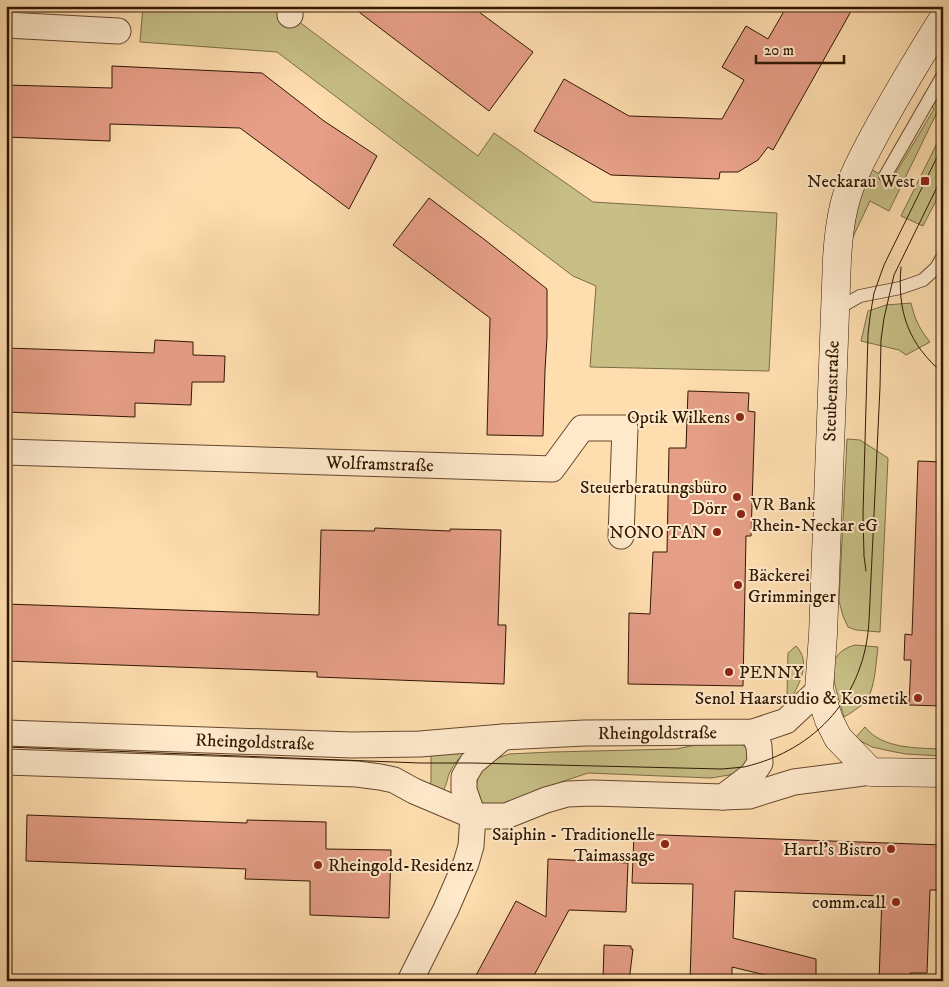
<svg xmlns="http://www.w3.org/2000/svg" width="949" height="987" viewBox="0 0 949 987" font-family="'IM FELL DW Pica',serif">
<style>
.green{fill:#c7bf86;stroke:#7c6b44}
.building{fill:#e69e87;stroke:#301702}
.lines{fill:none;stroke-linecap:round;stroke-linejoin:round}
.lane-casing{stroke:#64482d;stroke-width:14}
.street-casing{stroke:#64482d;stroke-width:27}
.secondary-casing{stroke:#301702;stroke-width:29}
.lane{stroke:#fee9cb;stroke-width:12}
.street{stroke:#fee9cb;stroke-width:25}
.secondary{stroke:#fee9cb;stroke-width:28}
.tram{stroke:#301702;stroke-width:1}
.poi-dot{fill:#8f2418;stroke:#fee9cb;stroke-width:2}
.labels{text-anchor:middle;stroke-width:4;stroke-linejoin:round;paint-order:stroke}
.poi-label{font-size:18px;fill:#301702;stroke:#fee9cb;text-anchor:end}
.street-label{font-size:18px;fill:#301702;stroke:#fee9cb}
</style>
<rect width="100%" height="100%" fill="#feddaf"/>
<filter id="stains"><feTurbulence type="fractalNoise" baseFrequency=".004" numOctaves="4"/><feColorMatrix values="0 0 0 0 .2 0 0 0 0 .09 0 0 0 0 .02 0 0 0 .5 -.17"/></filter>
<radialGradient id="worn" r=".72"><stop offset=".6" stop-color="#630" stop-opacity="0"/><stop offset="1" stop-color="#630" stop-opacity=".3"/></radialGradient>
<!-- green -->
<g class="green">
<polygon points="143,6 290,6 290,15 478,156 494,133 593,202 777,213 769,371 590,367 596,286 573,276 277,52 140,42"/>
<polygon points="943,88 943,100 889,211 870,201 852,239 858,202 871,169 891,181 934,109 932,107"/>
<polygon points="943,131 943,187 923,226 901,216"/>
<path d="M911,303c4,17 8,25 19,39l-24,13 -7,-5 -38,-9 7,-30 18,-6z"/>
<polygon points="847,439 860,440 888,458 880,632 856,630 848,627 843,616 839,601"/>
<path d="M855,645l23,2c-2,14 -3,43 -12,54 -6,6 -15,12 -22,16 -3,-10 -13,-41 -11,-51 2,-12 11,-18 22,-21z"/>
<path d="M796,646c16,16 3,39 -6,54l-3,-4 1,-43z"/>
<path d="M865,727c17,22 52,21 78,22v7l-37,-2 -16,-3 -18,-4 -17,-9z"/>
<polygon points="700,744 740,744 748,748 752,754 741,770 729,775 711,778 588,773 564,781 505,805 488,805 481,802 477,795 476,788 478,778 482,769 495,759 509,754 552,752 676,749"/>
<path d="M431,749l37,1c-7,6 -14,13 -18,22 -3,6 -3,13 -7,19l-14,-5 2,-4z"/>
</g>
<!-- building -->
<g class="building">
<polygon points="351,6 471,6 533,52 489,111"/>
<polygon points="787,6 854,6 773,150 768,147 758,160 738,172 720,172 719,179 611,175 534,131 564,79 629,116 722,119 744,80 722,67 746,26 768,39"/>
<polygon points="112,66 262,73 324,121 377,156 349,209 240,128 110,124 110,141 6,137 6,85 112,88"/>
<polygon points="429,198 485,240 547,289 547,337 545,370 543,436 487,435 490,318 393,245"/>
<polygon points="155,340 193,342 193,355 225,356 224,382 192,382 191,405 135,403 135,417 6,412 6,348 154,353"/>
<polygon points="688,391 749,393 748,411 755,412 751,536 746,536 743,686 628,684 629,613 650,614 653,552 667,552 669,448 686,448"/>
<polygon points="918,461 943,462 943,706 909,705 911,660 904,660 905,634 912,635"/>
<polygon points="375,528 450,531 450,529 501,530 498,625 506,625 504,684 317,677 317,672 6,661 6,604 319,615 321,530 374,531"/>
<polygon points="27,815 247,823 247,820 326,822 326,849 391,850 389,918 310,915 310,881 245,879 246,869 26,861"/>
<polygon points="634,834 943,845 943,890 930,890 927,973 910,973 912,981 879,981 882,896 735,891 733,938 816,959 816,981 790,981 732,967 732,981 690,981 693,884 632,883"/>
<polygon points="548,859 628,863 626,912 569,910 531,981 473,981 516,901 546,917"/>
<polygon points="604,945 631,946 631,949 633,949 629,981 603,981"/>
</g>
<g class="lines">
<defs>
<g id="lane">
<polyline points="885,176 943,75"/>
<polyline points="835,310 860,296 900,288 923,280 936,268 943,256"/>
</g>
<g id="street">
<polyline points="290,15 290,6"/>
<polyline points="6,25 118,31"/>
<path id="s1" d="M6,452l546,17 30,-41h43l-4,108"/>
<path id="s2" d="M6,733l346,12 68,-1 83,-7 82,-4 168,-1 33,-11 33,-31"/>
<polyline points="6,762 357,774 380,777 394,780 414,791 473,816 506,816 546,800 567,794 593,793 723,797 749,796 794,782 871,772"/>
<polyline points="723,797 752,775 760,763 759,746 753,732"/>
<polyline points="410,981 446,909 466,863 471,846 473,816 464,790 464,777 472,763 503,737"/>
</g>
<path id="secondary" d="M943,19c-22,35 -43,70 -63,106 -14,26 -29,52 -36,81 -4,17 -6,35 -7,53l-14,376 -4,55 10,30 9,18 33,34 72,1"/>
</defs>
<!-- lane casing -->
<use href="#lane" class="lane-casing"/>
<!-- street casing -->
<use href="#street" class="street-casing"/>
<!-- secondary casing -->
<use href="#secondary" class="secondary-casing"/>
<!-- lane -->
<use href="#lane" class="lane"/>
<!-- street -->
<use href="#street" class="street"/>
<!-- secondary -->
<use href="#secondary" class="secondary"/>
<!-- tram -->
<g class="tram">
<path d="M901,267c-4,44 7,77 42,106"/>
<polyline points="866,571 864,556 863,514 868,334 870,317 874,293 884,265 943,145"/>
<path d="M6,747l414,16h52l250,6c7,-1 15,-1 22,-2 73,-17 121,-72 125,-146l11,-234 1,-47 3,-22 10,-43 49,-100"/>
</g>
</g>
<!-- markers -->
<g class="poi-dot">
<rect x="920" y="176" width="10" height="10" rx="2.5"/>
<circle cx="740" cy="417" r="5"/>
<circle cx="737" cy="497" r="5"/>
<circle cx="741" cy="514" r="5"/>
<circle cx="717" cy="532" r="5"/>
<circle cx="738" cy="585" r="5"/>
<circle cx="729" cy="672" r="5"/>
<circle cx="918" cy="698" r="5"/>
<circle cx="665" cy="844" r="5"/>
<circle cx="891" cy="849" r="5"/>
<circle cx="318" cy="865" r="5"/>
<circle cx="896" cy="902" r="5"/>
</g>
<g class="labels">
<!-- poi labels -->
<g class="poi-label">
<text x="915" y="187">Neckarau West</text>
<text x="730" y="423">Optik Wilkens</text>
<text x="727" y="493">Steuerberatungsbüro<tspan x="727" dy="21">Dörr</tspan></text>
<text x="751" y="510" text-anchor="start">VR Bank<tspan x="751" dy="21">Rhein-Neckar eG</tspan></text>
<text x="707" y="538">NONO TAN</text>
<text x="748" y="581" text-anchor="start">Bäckerei<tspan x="748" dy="21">Grimminger</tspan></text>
<text x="739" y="678" text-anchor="start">PENNY</text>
<text x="908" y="704">Senol Haarstudio &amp; Kosmetik</text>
<text x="655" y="840">Saiphin - Traditionelle<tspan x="655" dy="21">Taimassage</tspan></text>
<text x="881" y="855">Hartl's Bistro</text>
<text x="328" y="871" text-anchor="start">Rheingold-Residenz</text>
<text x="886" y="908">comm.call</text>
</g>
<!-- street labels -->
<g class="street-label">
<text transform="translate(831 391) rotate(-88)" y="6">Steubenstraße</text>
<text dy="6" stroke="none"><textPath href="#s1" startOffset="374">Wolframstraße</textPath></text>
<text dy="6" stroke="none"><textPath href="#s2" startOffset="652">Rheingoldstraße</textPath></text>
<text dy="6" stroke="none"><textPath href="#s2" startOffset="249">Rheingoldstraße</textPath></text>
</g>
</g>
<!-- margin -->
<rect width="949" height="987" fill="none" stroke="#feddaf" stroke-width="25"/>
<rect x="8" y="8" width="934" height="972" fill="none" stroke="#301702" stroke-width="2.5"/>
<rect x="12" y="12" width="924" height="962" fill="none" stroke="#301702"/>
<!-- scale -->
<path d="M756 55v8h88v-8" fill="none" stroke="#301702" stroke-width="2.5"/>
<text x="764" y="55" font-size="15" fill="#301702" stroke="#fee9cb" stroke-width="4" paint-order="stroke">20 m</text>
<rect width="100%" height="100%" filter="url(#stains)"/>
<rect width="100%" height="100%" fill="url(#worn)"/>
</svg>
